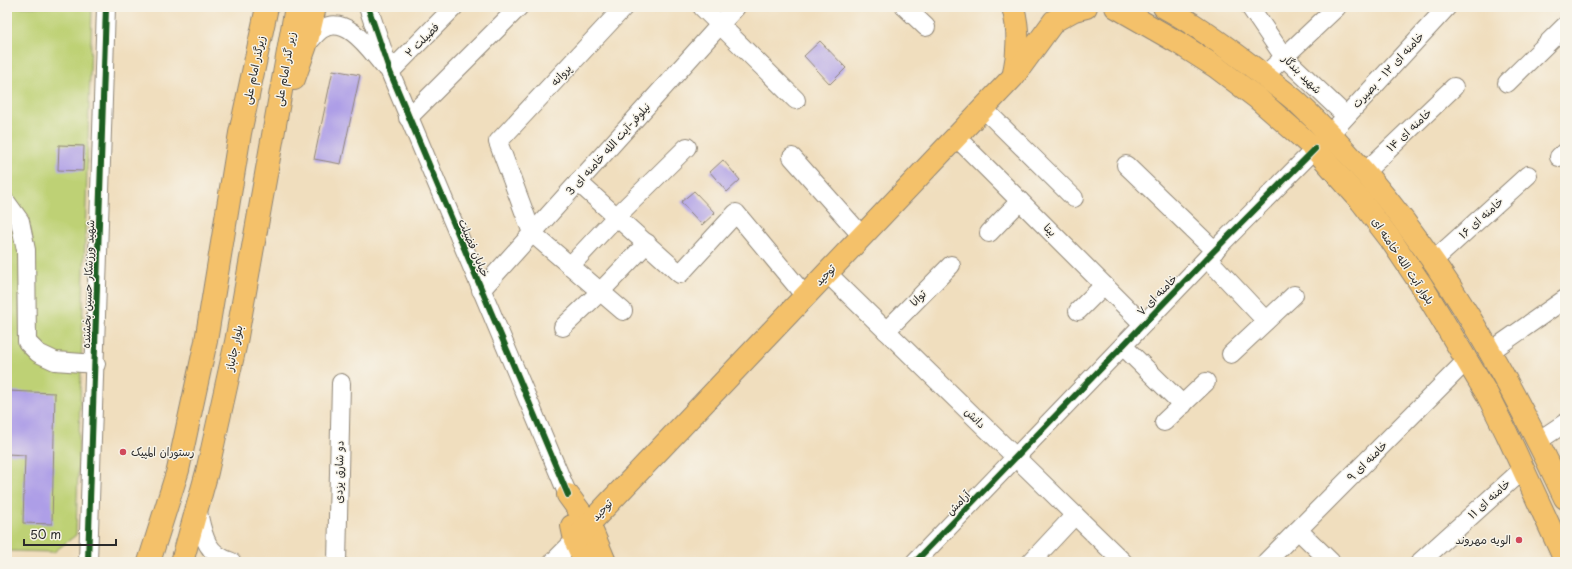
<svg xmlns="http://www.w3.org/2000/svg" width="1572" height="569" viewBox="0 0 1572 569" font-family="'Playpen Sans','Playpen Sans Arabic',sans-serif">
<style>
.green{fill:#bed175;stroke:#747e50}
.building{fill:#ad9ee7}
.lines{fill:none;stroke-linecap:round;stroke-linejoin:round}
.minor-casing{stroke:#8e8474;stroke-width:20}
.major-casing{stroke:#8e8474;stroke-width:24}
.minor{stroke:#fff;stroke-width:18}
.major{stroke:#f4c16a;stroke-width:22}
.cycleway-casing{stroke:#f7f3e8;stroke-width:8}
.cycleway{stroke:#1b5e20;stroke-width:6}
.poi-dot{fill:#d1495b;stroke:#f7f3e8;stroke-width:1.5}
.labels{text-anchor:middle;stroke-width:3;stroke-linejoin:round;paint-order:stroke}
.street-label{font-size:11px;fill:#2b2b2b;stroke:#f7f3e8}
.poi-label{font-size:11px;fill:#2b2b2b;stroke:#f7f3e8;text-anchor:start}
</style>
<rect width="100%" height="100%" fill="#f7f3e8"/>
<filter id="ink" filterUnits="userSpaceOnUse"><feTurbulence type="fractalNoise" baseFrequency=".025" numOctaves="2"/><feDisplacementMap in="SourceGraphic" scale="8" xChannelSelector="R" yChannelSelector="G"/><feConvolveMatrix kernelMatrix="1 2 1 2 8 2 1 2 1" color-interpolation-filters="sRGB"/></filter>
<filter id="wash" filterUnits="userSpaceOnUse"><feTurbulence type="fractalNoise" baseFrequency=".012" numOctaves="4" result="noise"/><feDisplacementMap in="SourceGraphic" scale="16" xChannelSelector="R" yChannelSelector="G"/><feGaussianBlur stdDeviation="0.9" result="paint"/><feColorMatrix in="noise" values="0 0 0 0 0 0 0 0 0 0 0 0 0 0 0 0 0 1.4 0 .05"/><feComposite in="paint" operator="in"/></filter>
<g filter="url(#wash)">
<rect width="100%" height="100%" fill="#f0debe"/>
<!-- green -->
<polygon class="green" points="7,7 91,7 92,8 76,535 54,552 7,551"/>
<g id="blocks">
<!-- building -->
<g class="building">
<polygon points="820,41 846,68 830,84 804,56"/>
<polygon points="333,70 360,75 341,164 314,159"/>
<polygon points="59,145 84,146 83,171 58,170"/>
<polygon points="723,160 740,180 727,192 710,172"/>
<polygon points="694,191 715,213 702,225 681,202"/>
<polygon points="7,391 55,393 52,524 23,523 25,455 7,454"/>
</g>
</g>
</g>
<g filter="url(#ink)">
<use href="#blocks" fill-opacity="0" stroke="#8e8474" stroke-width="1"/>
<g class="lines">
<defs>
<g id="minor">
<polyline points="368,7 390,72 568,495"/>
<polyline points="702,7 796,100"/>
<polyline points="905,7 926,27"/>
<polyline points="1250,7 1284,57 1346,116"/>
<path d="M306,45c5,-5 10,-12 16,-16 25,-15 48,21 62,37"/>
<polyline points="390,72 454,7"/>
<polyline points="1264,76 1337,7"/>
<polyline points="1507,83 1565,26"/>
<polyline points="983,108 1074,198"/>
<polyline points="408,118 519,7"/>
<polyline points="1330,134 1447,7"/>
<polyline points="956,137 1143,324"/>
<polyline points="792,157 862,236"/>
<polyline points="1559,157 1565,152"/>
<polyline points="1126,165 1215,251"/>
<polyline points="1365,172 1454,87"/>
<polyline points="578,182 680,274 736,213 805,296"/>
<polyline points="7,203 20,221 26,250 27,342 38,353 55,361 96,364"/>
<polyline points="989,233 1020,201"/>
<polyline points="1207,258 1266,321"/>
<polyline points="1433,261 1528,175"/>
<polyline points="570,266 617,216 687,147"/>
<polyline points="827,273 1123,562"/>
<polyline points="481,290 736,7"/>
<polyline points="623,311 532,233 498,142 624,7"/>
<polyline points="1078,311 1104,285"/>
<polyline points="563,327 600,292 647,243"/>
<polyline points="886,331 951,265"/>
<polyline points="1123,346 1183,405"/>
<polyline points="1491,351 1565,299"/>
<polyline points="1231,354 1294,295"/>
<polyline points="1164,422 1206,382"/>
<polyline points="1538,441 1565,423"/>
<path d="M197,508c6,25 7,46 35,54"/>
<polyline points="1298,530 1331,562"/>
<polyline points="88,562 106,7"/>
<polyline points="337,562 341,383"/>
<polyline points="553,562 575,540"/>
<polyline points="915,562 1207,258 1315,149"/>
<polyline points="1031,562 1075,515"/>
<polyline points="1266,562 1467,360"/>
<polyline points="1420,562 1523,469"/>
</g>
<g id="major">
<path d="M1013,7c6,23 6,43 1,66"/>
<polyline points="1116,7 1177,42 1216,67 1257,98 1315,149 1361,201 1391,240 1422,286 1487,394 1507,434 1565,560"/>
<path d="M1164,7c33,18 64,41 94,64 13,11 28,21 40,32 119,111 199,249 267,395"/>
<polyline points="294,79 306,45 315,7"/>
<polyline points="568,495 589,524 605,562"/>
<polyline points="572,526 575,540 585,562"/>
<polyline points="575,540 589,524 1013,77 1054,21 1074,10 1086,7"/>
<polyline points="149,562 178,470 206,341 240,133 267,7"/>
<polyline points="182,562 207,472 236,342 296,7"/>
</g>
</defs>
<!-- minor casing -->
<use href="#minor" class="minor-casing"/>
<!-- major casing -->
<use href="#major" class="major-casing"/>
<!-- minor -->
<use href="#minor" class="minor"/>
<!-- major -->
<use href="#major" class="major"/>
<defs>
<g id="cycleway">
<polyline points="368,7 390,72 568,495"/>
<polyline points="88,562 106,7"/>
<polyline points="915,562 1207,258 1315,149"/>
</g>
</defs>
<!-- cycleway casing -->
<use href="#cycleway" class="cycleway-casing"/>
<!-- cycleway -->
<use href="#cycleway" class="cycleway"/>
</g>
</g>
<!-- markers -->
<g class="poi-dot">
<circle cx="123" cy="452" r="4"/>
<circle cx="1519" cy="540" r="4"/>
</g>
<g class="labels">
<!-- street labels -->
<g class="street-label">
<text transform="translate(422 40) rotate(-45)" y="4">فضیلت ۲</text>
<text transform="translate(285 69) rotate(-80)" y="4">زیر گذر امام علی</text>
<text transform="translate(254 70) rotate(-78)" y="4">زیرگذر امام علی</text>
<text transform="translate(1388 70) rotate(-47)" y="4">خامنه ای ۱۲ - بصیرت</text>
<text transform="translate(1302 74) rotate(45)" y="4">شهید بندگار</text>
<text transform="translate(561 75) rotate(-47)" y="4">پروانه</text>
<text transform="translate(1409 130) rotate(-43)" y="4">خامنه ای ۱۴</text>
<text transform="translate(608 149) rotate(-48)" y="4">نیلوفر-آیت الله خامنه ای 3</text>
<text transform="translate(1481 218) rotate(-42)" y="4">خامنه ای ۱۶</text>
<text transform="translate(1050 230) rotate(45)" y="4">بیتا</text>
<text transform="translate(474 248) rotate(67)" y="4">خیابان فضیلت</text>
<text transform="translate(1403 261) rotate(56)" y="4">بلوار آیت الله خامنه ای</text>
<text transform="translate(825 275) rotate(-46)" y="4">توحید</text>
<text transform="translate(88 284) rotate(-88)" y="4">شهید ورزشکار حسین بخشنده</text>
<text transform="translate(1157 295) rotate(-46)" y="4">خامنه ای ۷</text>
<text transform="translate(918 298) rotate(-45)" y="4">توانا</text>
<text transform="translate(234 348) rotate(-78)" y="4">بلوار جانباز</text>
<text transform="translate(975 418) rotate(44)" y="4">دانش</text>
<text transform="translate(1367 461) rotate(-45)" y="4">خامنه ای ۹</text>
<text transform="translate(339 472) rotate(-89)" y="4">دو شارق یزدی</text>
<text transform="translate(1489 499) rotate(-42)" y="4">خامنه ای ۱۱</text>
<text transform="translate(958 503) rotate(-46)" y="4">آرامش</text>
<text transform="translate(602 510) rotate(-47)" y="4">توحید</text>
</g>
<!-- poi labels -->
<g class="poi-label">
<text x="131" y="456">رستوران المپیک</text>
<text x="1511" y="544" text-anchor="end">الویه مهروند</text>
</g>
</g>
<!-- margin -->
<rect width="1572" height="569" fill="none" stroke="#f7f3e8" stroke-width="24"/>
<!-- scale -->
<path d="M24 539v6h92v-6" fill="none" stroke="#2b2b2b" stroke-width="2"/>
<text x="30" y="539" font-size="12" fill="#2b2b2b" stroke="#f7f3e8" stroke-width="3" paint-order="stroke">50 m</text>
</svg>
